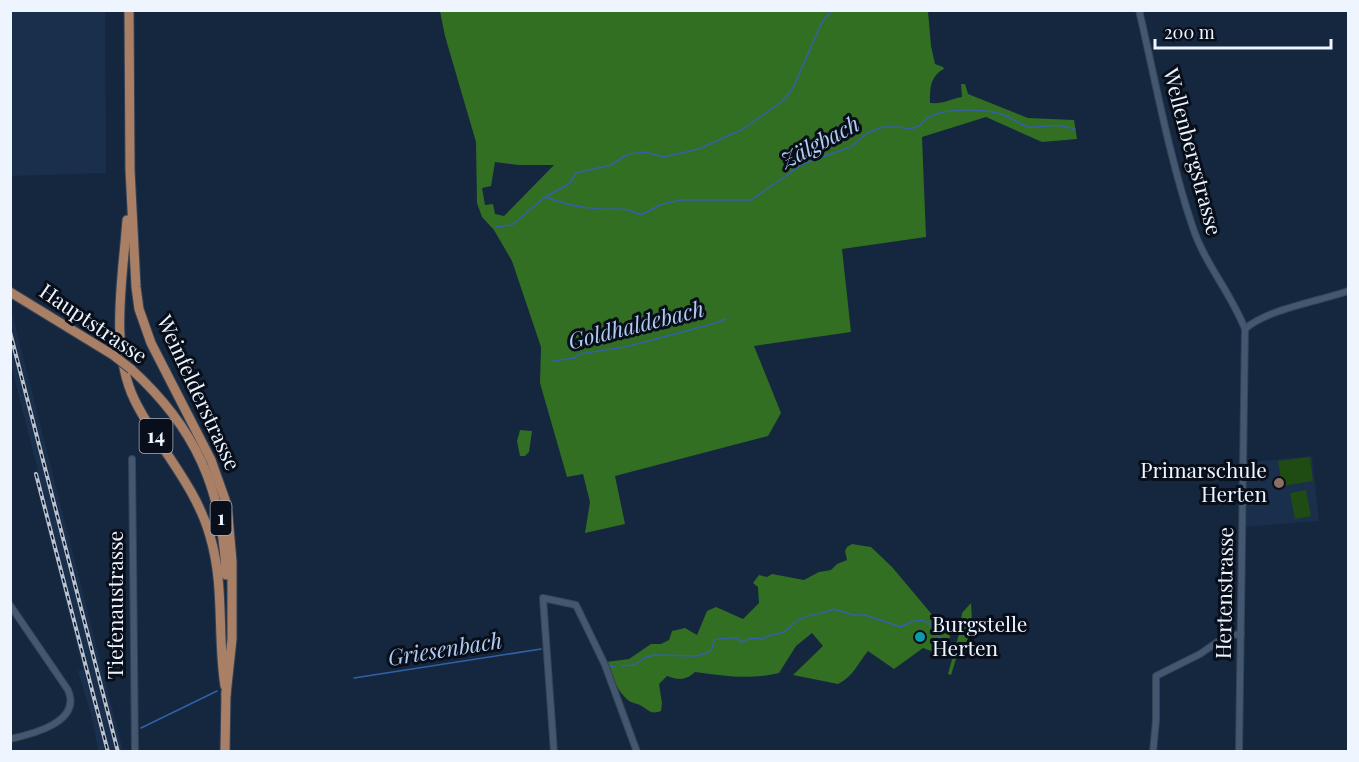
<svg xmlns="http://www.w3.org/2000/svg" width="1359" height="762" viewBox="0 0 1359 762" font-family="'Playfair Display',serif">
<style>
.built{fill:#192f4c}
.green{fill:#1f4c13}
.forest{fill:#326f23;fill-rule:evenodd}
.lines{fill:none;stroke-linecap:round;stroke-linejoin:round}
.stream{stroke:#3361a9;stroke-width:1.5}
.minor-casing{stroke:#354254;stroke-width:8}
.primary-casing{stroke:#354254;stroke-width:11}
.minor{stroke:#435771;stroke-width:6}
.primary{stroke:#a97f66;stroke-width:9}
.rail-casing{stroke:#b9c2d0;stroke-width:4}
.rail{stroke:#080f1a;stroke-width:1.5;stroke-dasharray:4.5;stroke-linecap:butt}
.primary-bridge-casing{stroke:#354254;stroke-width:11;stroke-linecap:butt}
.primary-bridge{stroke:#a97f66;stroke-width:9}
.education-dot{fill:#8d6e63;stroke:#080f1a;stroke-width:2}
.culture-dot{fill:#0f9aa8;stroke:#080f1a;stroke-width:2}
.labels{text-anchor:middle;stroke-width:6;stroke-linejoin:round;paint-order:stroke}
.shield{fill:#080f1a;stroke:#a9b0ba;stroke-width:1.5}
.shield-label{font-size:20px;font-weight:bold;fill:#eef5ff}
.street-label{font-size:21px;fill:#eef5ff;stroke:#080f1a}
.poi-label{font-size:21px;fill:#eef5ff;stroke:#080f1a;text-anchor:end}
.water-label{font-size:22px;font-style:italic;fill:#b1cbf2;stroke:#080f1a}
</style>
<rect width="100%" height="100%" fill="#14273e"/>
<!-- built -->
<g class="built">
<polygon points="10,11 105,11 106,173 11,176"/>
<polygon points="11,309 123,751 98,751 93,722 78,671 83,669 33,472 38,471 11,365"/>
<polygon points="1312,456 1319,521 1242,527 1243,463"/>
</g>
<!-- green -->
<g class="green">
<polygon points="1310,457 1313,481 1282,486 1278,461"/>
<polygon points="1306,490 1311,516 1295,519 1290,493"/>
</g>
<!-- forest -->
<g class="forest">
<path d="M440,11h488l3,35 4,18 8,3 1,2c-14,7 -14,19 -14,34 14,1 20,-4 32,-6l-1,-13h4l3,10 60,24 46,2 3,19 -35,3 -56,-25 -64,20 4,100 -84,12 9,83 -97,14 27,67 -13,23 -153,40 10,48 -40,9 5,-31 -7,-28 -16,3 -27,-94 1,-36 -29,-86 -18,-31 -12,-13 -5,-14 -1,-61 -31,-106zM495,162l24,3h35l-50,51 -9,-2 -2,-10 -8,1 -3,-17 9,-2z"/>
<polygon points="520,430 532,431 529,452 525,456 520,456 517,441"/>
<path d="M852,544l19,3 21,20 58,69 -5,20 -22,-8 -29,21 -26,-18c-10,12 -15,26 -30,33l-45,-9 30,-29 -11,-13 -16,13 -17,27c-29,7 -55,3 -84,-1 -10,9 -16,8 -28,4l-8,8 3,19 -1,8c-11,4 -12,-1 -21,-6 -3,-1 -6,-2 -9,-3 -13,-8 -20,-27 -25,-40l23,-3 22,-15h10l8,-4 3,-9 13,-3 12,7 10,-24 9,-4 27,12 16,-16 -1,-16 -5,-4 6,-8 8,2 5,-3 32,6 15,-8 12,-2 6,-6 10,-4 -2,-9 2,-4z"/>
<polygon points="971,603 972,621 967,644 961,643 951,675 948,674 960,630 962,613"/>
</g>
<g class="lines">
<!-- stream -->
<g class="stream">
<path d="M545,197c18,7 36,11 55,12 19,1 22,-3 41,6l21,-11 19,-4h70l52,-36 48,-17 16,-14 16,-6h15l13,2 10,-4c9,-19 66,-17 83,-10 8,3 16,10 25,12 11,1 22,-3 33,-1 4,1 9,2 13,3"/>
<polyline points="496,227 512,225 545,197 569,184 576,173 611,165 628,154 646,152 664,157 699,149 743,129 784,100 793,88 822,22 833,10"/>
<polyline points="553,361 575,358 579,354 625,347 709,325 726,319"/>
<polyline points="609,666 616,667"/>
<path d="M622,666l12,-1 12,-8 9,-2 43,1 13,-5 3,-11c2,-1 20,-3 24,-2l2,4 12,-4 11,1c6,-5 11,-4 18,-6 7,-2 10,-8 16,-12 11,-8 26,-6 37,-12l19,6h12l36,12c5,-2 8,-5 13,-6 16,-4 22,10 28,22"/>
<polyline points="354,678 541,649"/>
<polyline points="141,728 217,691"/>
</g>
<defs>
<g id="minor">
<path d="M1139,10c17,73 30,147 54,218 12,36 38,65 52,101"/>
<polyline points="132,459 135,752"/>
<path d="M10,605l58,85c14,32 -35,44 -58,49"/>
<polyline points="554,752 543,598 576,605 605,665 637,752"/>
<polyline points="1153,752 1156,720 1156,676 1200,654 1226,636 1241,634"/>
<path d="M1239,752l6,-423c22,-20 75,-28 103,-38"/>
</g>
<g id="primary">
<polyline points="129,10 130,170 136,287 139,309 151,343 211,460 227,505 232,561 232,639 226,695"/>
<path d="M127,220c-4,57 -18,128 8,181 23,46 61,85 75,135 15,50 7,100 15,150"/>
<polyline points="10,292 113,355"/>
<path d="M131,369c64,58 92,120 95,206"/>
<polyline points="225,752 226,691"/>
</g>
</defs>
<!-- minor casing -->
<use href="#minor" class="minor-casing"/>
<!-- primary casing -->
<use href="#primary" class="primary-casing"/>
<!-- minor -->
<use href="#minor" class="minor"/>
<!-- primary -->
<use href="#primary" class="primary"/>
<defs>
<g id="rail">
<polyline points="10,332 118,752"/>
<polyline points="36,474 108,752"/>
</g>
</defs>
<!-- rail casing -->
<use href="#rail" class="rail-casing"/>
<!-- rail -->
<use href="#rail" class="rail"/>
<defs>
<polyline id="primary-bridge" points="113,355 131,369"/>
</defs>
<!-- primary-bridge casing -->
<use href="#primary-bridge" class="primary-bridge-casing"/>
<!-- primary-bridge -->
<use href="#primary-bridge" class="primary-bridge"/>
</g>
<!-- markers -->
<circle class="education-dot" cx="1279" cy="483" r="6"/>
<circle class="culture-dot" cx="920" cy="637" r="6"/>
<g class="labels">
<!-- shield labels -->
<g class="shield">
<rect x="139.5" y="419" width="33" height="34" rx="4.5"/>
<rect x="210.5" y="501" width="21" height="34" rx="4.5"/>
</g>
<g class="shield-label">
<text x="156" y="443">14</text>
<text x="221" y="525">1</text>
</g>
<!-- street labels -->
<g class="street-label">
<text transform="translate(1192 152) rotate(75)" y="7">Wellenbergstrasse</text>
<text transform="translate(93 324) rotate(34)" y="7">Hauptstrasse</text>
<text transform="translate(198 393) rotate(65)" y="7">Weinfelderstrasse</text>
<text transform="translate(1225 593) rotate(-89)" y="7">Hertenstrasse</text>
<text transform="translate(116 605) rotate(-90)" y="7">Tiefenaustrasse</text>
</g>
<!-- poi labels -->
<g class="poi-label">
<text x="1267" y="478">Primarschule<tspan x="1267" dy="24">Herten</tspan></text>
<text x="932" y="632" text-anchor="start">Burgstelle<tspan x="932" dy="24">Herten</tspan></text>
</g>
<!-- water labels -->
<g class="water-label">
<text transform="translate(820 142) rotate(-28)" y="8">Zälgbach</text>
<text transform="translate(636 325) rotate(-14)" y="8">Goldhaldebach</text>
<text transform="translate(445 649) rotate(-9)" y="8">Griesenbach</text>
</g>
</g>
<!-- border -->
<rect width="1359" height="762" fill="none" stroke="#eef5ff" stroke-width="24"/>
<!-- scale -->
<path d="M1155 39v9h176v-9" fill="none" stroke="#eef5ff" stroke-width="3"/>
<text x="1164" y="39" font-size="18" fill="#eef5ff" stroke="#080f1a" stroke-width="4.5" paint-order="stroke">200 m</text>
</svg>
